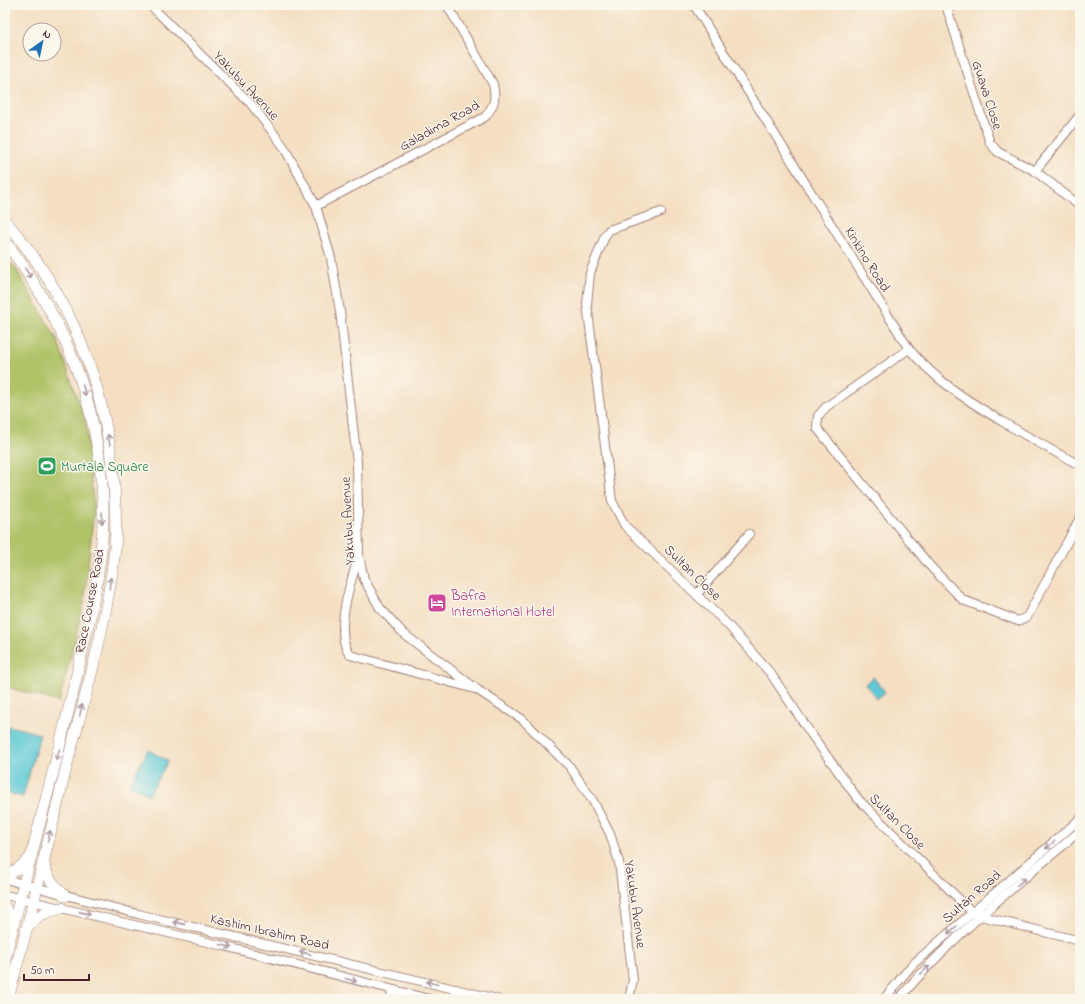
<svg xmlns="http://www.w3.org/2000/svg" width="1085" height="1004" viewBox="0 0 1085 1004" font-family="'Indie Flower',sans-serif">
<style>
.green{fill:#b0c367;stroke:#7d7149}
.water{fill:#5dc9d4;stroke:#547480}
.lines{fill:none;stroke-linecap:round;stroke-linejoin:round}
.minor-casing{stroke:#9f7f76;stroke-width:10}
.major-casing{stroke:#9f7f76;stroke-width:12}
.minor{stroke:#fff;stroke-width:8}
.major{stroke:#fff;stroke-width:11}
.oneway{stroke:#ae9aa0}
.labels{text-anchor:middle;stroke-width:3;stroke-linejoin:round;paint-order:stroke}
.street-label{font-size:14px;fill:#4a1f2b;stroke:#fbf7ec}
.leisure-label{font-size:14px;fill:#27864d;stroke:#fbf7ec;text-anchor:start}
.hotel-label{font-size:14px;fill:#b23c85;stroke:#fbf7ec;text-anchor:start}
</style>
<rect width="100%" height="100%" fill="#fbf7ec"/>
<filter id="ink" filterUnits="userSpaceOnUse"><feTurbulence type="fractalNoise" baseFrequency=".025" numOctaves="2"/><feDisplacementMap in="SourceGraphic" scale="8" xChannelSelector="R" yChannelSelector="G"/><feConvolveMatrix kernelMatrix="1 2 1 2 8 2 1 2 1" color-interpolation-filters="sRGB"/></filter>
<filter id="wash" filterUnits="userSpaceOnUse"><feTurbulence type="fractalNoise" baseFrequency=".012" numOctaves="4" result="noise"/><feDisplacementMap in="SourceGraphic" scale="16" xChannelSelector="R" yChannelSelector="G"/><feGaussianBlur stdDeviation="0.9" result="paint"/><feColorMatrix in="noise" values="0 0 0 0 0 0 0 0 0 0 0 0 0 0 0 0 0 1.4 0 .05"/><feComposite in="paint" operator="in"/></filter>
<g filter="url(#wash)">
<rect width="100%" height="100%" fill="#f4dfc2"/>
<!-- green -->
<polygon class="green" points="5,256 16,269 57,339 86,423 94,510 84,603 59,702 7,687 5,689"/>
<!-- water -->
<g class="water">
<polygon points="873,677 885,692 877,699 865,684"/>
<polygon points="9,726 40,734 23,797 5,792 5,741"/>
<polygon points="148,750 168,761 149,795 130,784"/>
</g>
</g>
<g filter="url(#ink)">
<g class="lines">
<defs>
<g id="minor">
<polyline points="150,5 251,104 284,147 316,206 331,258 340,311 357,462 359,556 364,579 380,608 404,634 479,691 522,719 570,767 593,801 610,834 619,862 633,980 629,999"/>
<path d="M694,5l215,344c29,34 61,53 99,76 24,14 47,28 72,40"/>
<polyline points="946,5 990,143 998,152 1035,171 1080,206"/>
<polyline points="1035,171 1080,115"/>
<path d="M316,206l169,-89c10,-12 11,-19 8,-33l-46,-79"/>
<polyline points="661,212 609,230 605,236 590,273 587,304 612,501 625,526 728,625 771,674 811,734 858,799 972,912 981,916 1080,941"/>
<polyline points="909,349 826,407 818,416 817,428 930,566 963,600 1018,621 1027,617 1080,518"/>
<path d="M359,556c-8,24 -26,77 -9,99l125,34"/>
<polyline points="697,594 749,534"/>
<polyline points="5,879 138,914 497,999"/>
<polyline points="5,895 220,945 429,999"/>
<polyline points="390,999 393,991"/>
<polyline points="455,999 456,989"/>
<polyline points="884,999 912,965 1080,819"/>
<path d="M899,999c52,-63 119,-115 181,-168"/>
</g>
<g id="major">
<path d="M5,221c67,76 101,164 109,265 1,20 3,41 1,61 -7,73 -29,146 -48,217 -11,45 -22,90 -33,136 -8,33 -18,66 -26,99"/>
<path d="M5,241c59,79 94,161 98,261 2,55 -12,110 -24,163 -22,99 -50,195 -74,293"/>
<path d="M44,862c1,15 11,24 21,34"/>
<path d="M5,875c11,-3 18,-9 26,-18"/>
<polyline points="5,908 13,925"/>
<path d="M28,927c8,-12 20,-16 34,-19"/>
</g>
</defs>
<!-- minor casing -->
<use href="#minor" class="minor-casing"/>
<!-- major casing -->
<use href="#major" class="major-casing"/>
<!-- minor -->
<use href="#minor" class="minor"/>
<!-- major -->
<use href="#major" class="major"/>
</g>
<!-- one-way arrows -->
<defs><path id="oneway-shaft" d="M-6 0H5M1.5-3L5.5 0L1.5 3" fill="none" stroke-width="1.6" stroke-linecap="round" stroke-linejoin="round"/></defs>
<g class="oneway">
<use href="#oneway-shaft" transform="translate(28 273) rotate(56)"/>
<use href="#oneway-shaft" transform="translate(84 390) rotate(75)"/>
<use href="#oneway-shaft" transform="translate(109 440) rotate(-100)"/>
<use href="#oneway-shaft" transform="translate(102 518) rotate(91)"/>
<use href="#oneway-shaft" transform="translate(110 583) rotate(-82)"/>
<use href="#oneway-shaft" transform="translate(81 710) rotate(-77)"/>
<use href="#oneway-shaft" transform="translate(58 755) rotate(104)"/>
<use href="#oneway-shaft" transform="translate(49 836) rotate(-76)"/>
<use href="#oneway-shaft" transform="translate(1050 845) rotate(139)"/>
<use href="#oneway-shaft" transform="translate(1021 882) rotate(-41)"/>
<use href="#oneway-shaft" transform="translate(85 913) rotate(13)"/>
<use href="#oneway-shaft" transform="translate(179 923) rotate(-167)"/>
<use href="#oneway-shaft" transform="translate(952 930) rotate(139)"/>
<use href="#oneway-shaft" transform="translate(226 946) rotate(15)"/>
<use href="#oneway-shaft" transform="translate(305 953) rotate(-167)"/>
<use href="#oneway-shaft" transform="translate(925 970) rotate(-44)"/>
<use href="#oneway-shaft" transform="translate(351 980) rotate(15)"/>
<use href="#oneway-shaft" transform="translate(432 983) rotate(-166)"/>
</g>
</g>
<!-- icons -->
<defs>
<symbol id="stadium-square" viewBox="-11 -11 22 22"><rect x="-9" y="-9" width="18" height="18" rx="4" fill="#2e9e5b" stroke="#fbf7ec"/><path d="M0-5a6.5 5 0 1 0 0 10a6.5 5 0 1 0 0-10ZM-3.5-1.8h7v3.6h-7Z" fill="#fff"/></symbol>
<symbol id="hotel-square" viewBox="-11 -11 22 22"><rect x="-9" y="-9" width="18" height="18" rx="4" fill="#d1479c" stroke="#fbf7ec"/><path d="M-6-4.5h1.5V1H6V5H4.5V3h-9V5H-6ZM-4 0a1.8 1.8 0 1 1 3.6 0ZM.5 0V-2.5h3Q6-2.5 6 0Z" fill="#fff"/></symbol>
</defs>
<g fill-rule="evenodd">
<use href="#stadium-square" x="36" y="455" width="22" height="22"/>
<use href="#hotel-square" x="426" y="592" width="22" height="22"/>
</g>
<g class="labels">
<!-- street labels -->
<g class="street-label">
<text transform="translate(247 85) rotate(47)" y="5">Yakubu Avenue</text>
<text transform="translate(988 95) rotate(72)" y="5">Guava Close</text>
<text transform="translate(439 125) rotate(-29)" y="5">Galadima Road</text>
<text transform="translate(868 259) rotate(58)" y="5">Kinkino Road</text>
<text transform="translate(347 521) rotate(-93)" y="5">Yakubu Avenue</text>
<text transform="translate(693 572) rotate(44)" y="5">Sultan Close</text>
<text transform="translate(89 601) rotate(-79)" y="5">Race Course Road</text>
<text transform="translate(898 821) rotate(45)" y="5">Sultan Close</text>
<text transform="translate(971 896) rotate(-41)" y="5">Sultan Road</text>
<text transform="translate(636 904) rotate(82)" y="5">Yakubu Avenue</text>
<text transform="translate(270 931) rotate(13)" y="5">Kashim Ibrahim Road</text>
</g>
<!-- leisure labels -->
<g class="leisure-label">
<text x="61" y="471">Murtala Square</text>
</g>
<!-- hotel labels -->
<g class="hotel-label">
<text x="451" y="600">Bafra<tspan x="451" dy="16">International Hotel</tspan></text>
</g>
</g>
<!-- margin -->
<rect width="1085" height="1004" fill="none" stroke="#fbf7ec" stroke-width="20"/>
<!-- north arrow -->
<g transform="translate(42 42) rotate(33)"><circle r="19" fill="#fbf7ec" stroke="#b4a19f"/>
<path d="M0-3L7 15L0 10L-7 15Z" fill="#1f6fb2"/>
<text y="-6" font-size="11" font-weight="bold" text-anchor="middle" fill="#4a1f2b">N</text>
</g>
<!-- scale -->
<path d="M24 974v6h65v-6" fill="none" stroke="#4a1f2b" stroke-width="2"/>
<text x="30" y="974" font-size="12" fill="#4a1f2b" stroke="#fbf7ec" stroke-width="3" paint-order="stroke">50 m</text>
</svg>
